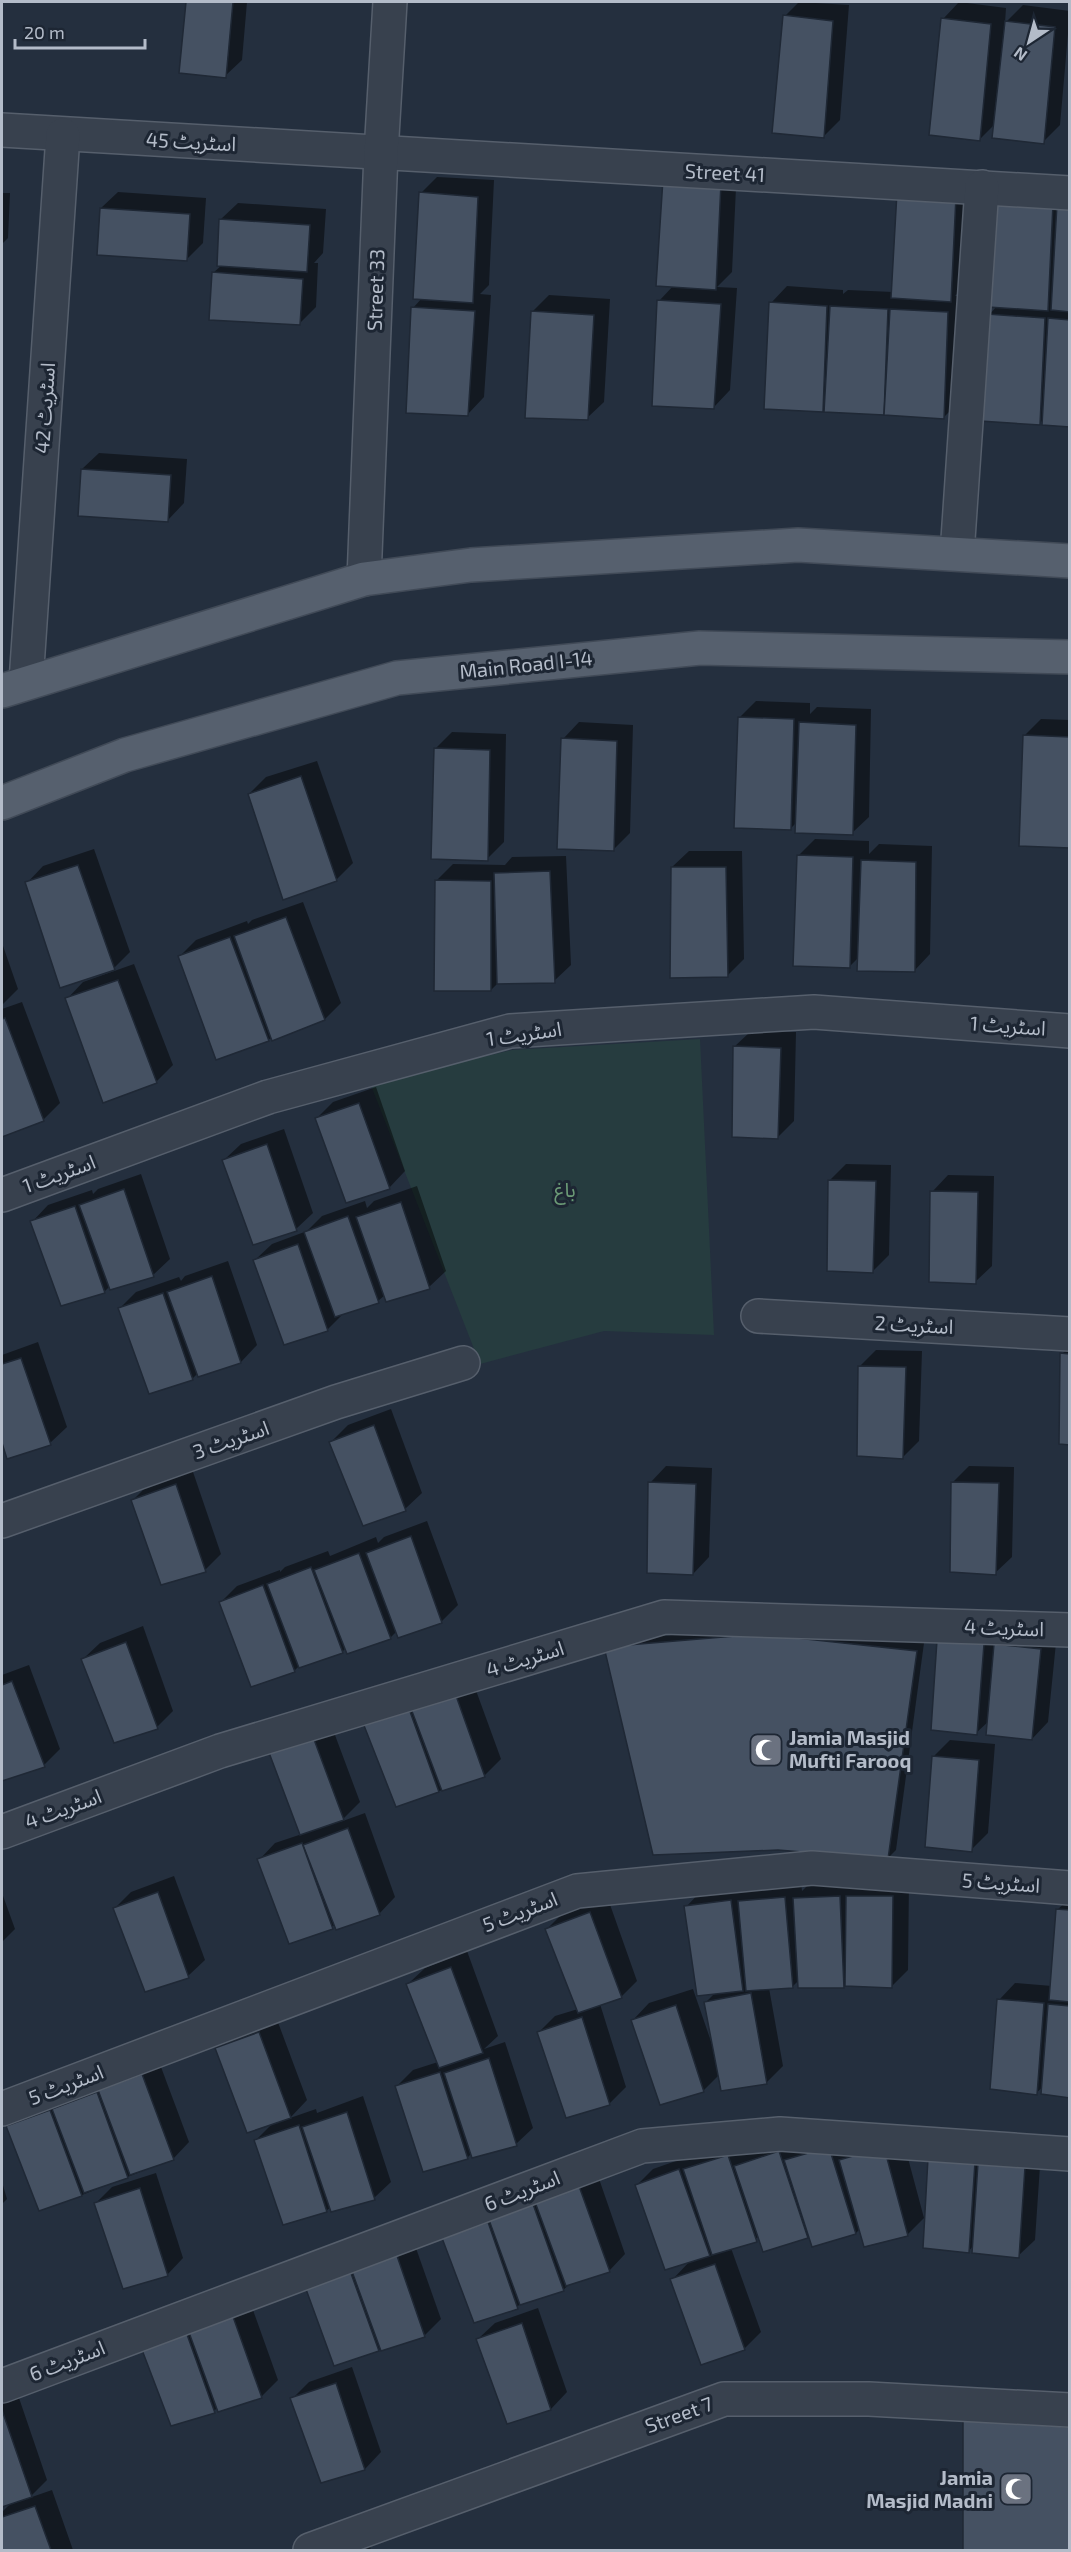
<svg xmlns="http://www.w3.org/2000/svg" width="1071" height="2552" viewBox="0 0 1071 2552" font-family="'Exo 2','Noto Sans Arabic',sans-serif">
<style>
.green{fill:#263c3f}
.shadow{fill:#0007}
.building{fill:#455162;stroke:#1f2835;stroke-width:1.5}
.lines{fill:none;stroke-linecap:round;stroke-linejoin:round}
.minor-casing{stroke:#565f6c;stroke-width:36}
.major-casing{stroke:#414a57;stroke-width:36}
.minor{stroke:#38414e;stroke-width:33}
.major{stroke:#56606e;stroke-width:33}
.labels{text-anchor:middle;stroke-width:6;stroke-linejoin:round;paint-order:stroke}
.street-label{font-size:20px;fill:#b4bcc9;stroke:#1d2633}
.park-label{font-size:20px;fill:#6b9a76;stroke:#1d2633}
.poi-label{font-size:20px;font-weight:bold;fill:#b4bcc9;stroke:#1d2633;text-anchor:start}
</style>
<rect width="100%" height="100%" fill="#242f3e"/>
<!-- green -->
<polygon class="green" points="700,1039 714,1335 604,1331 480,1364 370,1083 512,1050"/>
<!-- shadow -->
<g class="shadow">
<polygon points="188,2 247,2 242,60 225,76 180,72"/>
<polygon points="799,2 849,5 840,120 823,137 785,16"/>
<polygon points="959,2 1006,8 1005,23 1023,5 1070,11 1060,125 1043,142 995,124 979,140 943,19"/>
<polygon points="737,167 732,272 717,287 737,288 730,390 714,407 659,301 674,285 664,180"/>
<polygon points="437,177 494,180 489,285 480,294 491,295 484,397 468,414 413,308 422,298 421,193"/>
<polygon points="972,180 967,284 955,296 964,296 960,401 944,417 765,407 771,303 787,286 843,290 843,294 848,290 893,292"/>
<polygon points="118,192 206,198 203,243 187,259 101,208"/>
<polygon points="2,193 10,193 8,238 2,244"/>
<polygon points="1070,193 1070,425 1044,419 1040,423 989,315 997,306 996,201"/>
<polygon points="238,203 326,209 323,253 314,263 318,263 316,307 299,324 213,273 222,265 221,219"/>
<polygon points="549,295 610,299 604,402 587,418 532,312"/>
<polygon points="99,453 187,459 184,503 168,520 82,469"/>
<polygon points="756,701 810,703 810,714 817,707 871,709 869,817 852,833 797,822 791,828 739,718"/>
<polygon points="1041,719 1070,720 1070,846 1024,736"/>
<polygon points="579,722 633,725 630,833 614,849 563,739"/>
<polygon points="452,732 506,734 504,842 487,859 436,748"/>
<polygon points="317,761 353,863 336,880 249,794 266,777"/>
<polygon points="815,839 869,841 869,854 879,844 932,846 930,954 914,971 859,957 850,966 798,856"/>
<polygon points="94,849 130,952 114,968 27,883 43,866"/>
<polygon points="689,851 742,851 744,959 727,976 672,867"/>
<polygon points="566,856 571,965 554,981 498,983 491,990 436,881 453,864 505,865 512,857"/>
<polygon points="303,902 341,1003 325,1019 216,1058 179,957 196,940 247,921 248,924 252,920"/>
<polygon points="2,943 18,989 2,1005"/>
<polygon points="134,964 173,1065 156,1082 67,999 83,982"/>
<polygon points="22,1002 60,1103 43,1120 2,1135 2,1009"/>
<polygon points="751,1031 796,1032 794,1121 777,1138 734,1047"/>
<polygon points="376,1087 405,1171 389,1188 317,1118 333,1102"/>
<polygon points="284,1129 313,1213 296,1229 254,1243 224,1160 241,1144"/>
<polygon points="846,1164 891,1165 889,1255 872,1272 829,1181"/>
<polygon points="141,1174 170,1259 153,1275 111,1288 110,1286 104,1292 32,1222 48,1205 92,1190 93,1194 98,1189"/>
<polygon points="948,1175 994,1176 992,1266 975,1282 932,1192"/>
<polygon points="417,1186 446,1271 429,1287 385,1295 378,1301 344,1313 327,1330 255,1260 272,1244 307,1231 322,1216 365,1201 367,1208 374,1201"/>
<polygon points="228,1261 257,1345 241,1362 198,1373 192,1379 120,1308 136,1292 179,1277 181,1281 185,1276"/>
<polygon points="38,1342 67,1427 50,1443 8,1457 2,1438 2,1355"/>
<polygon points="1070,1346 1070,1443 1062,1354"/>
<polygon points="876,1350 922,1351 919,1441 902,1458 859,1367"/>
<polygon points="391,1409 422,1493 405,1509 331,1442 348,1425"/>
<polygon points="666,1466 712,1468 709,1557 693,1574 650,1483"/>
<polygon points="969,1466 1014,1467 1012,1557 995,1573 953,1482"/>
<polygon points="192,1469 221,1554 205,1570 133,1500 149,1484"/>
<polygon points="427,1521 458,1605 441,1622 397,1631 390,1638 346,1648 342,1652 300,1665 294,1671 220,1603 237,1586 280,1570 280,1572 285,1567 328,1551 330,1556 376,1537 378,1543 384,1537"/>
<polygon points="143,1626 173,1711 157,1727 83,1659 100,1643"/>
<polygon points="768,1627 924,1643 896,1850 888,1858 614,1640"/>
<polygon points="1057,1633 1048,1722 1032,1739 989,1721 976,1733 938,1640"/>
<polygon points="29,1665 60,1749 44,1765 2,1780 2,1675"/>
<polygon points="470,1674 501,1759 485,1775 439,1791 365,1723"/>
<polygon points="329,1719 360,1802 340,1822 365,1813 395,1897 379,1914 336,1925 290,1942 259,1860 275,1843 302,1834 270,1751"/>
<polygon points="950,1740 995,1744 988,1833 971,1850 933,1757"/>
<polygon points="174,1876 205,1960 188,1976 146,1991 115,1908 131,1892"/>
<polygon points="909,1880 908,1970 891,1987 843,1986 799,1980 792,1987 769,1988 783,2066 766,2083 719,2075 703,2091 633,2020 649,2003 693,1989 715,2053 706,2002 715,1993 686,1907 702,1890 747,1884 748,1892 756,1885 801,1881 802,1891 811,1882"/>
<polygon points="2,1893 15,1929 2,1942"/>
<polygon points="607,1896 637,1981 621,1997 600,2004 626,2087 609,2104 539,2032 555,2016 578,2009 547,1929 564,1912"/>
<polygon points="1070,1898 1070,2096 1044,2086 1036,2093 999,2000 1015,1983 1052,1986 1057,1910"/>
<polygon points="467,1951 498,2036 484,2049 505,2042 533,2128 516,2144 472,2153 467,2158 396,2087 413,2070 438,2062 408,1984 425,1968"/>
<polygon points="276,2017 307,2100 290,2118 316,2109 317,2113 363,2096 391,2182 374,2198 331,2207 326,2211 256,2140 273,2123 216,2048 233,2032"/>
<polygon points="158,2059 189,2142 173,2159 82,2195 8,2127 24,2110"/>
<polygon points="901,2132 924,2218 907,2235 860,2229 856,2233 759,2237 731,2248 761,2332 744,2349 672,2280 691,2260 637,2185 653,2169 696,2154"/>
<polygon points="1041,2151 1035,2240 1018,2256 974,2245 968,2252 930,2159"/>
<polygon points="596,2170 625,2254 609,2271 570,2284 563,2290 521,2303 517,2307 444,2238"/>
<polygon points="156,2173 183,2258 167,2275 96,2203 112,2187"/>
<polygon points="2,2182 7,2199 2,2204"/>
<polygon points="411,2234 441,2319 425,2335 378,2350 305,2281"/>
<polygon points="248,2296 278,2380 261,2397 218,2407 214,2411 141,2342"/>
<polygon points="538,2308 567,2392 551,2409 478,2339 495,2323"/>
<polygon points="352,2367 381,2452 365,2469 322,2482 292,2399 309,2382"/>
<polygon points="18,2395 47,2480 29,2498 52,2490 73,2550 2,2550 2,2512 12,2502 2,2505 2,2401"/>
<polygon points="1070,2419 1070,2550 965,2550 964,2420"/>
<polygon points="365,2532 371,2550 298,2550"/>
</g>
<!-- building -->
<g class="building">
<polygon points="186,2 233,2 226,78 179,73"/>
<polygon points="783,15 833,21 824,138 772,133"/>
<polygon points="941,18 991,24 980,141 929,135"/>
<polygon points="1005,21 1055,27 1044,144 992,138"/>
<polygon points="663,179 721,183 716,290 656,286"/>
<polygon points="419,192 478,197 473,303 413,299"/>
<polygon points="897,192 956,196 951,302 891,298"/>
<polygon points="995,200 1053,204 1048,311 988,307"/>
<polygon points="1057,204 1070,204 1070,312 1051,310"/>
<polygon points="100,208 190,214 187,261 97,255"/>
<polygon points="219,219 310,225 307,272 217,266"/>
<polygon points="212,272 303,279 300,325 209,320"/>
<polygon points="657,300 721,304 714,409 652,406"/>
<polygon points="769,302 827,306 823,412 764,409"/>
<polygon points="830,306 888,309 884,415 824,412"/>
<polygon points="411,307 475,311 468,416 406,413"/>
<polygon points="890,309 948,312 944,419 884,415"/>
<polygon points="531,311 594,315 588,420 525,418"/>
<polygon points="987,314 1045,318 1040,425 980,421"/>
<polygon points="1048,318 1070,320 1070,427 1042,425"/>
<polygon points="81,469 171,475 168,522 78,516"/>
<polygon points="738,717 794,719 791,830 734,828"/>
<polygon points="799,722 856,725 853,835 795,833"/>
<polygon points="1023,735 1070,737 1070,848 1019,846"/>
<polygon points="561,738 617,741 614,851 557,849"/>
<polygon points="434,748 490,750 488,861 431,859"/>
<polygon points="301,776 337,881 283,900 248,794"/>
<polygon points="797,855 853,857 850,968 793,966"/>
<polygon points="861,860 916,862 915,972 857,971"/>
<polygon points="78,865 115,970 60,988 25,882"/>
<polygon points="671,867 726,867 728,977 670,978"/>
<polygon points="550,871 555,983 497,984 494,873"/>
<polygon points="435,880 491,881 491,991 434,991"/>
<polygon points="286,917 325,1020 272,1041 234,936"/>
<polygon points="230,937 269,1041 216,1060 178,956"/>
<polygon points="118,980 157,1083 103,1103 65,998"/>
<polygon points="5,1018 44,1121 2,1137 2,1019"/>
<polygon points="733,1046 781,1048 778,1139 732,1137"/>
<polygon points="359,1103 390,1189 346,1203 315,1118"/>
<polygon points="267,1144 297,1231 253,1245 222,1160"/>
<polygon points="828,1180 876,1181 873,1273 827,1271"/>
<polygon points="124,1189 154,1277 110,1290 79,1205"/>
<polygon points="930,1191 978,1192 976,1284 929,1282"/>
<polygon points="401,1202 430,1289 386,1302 356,1217"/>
<polygon points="75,1206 105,1293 61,1306 30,1221"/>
<polygon points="348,1216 379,1303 335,1317 304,1232"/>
<polygon points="298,1244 328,1331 284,1345 253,1260"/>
<polygon points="212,1276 241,1363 198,1377 167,1292"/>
<polygon points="163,1293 193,1380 149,1394 118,1308"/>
<polygon points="1060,1353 1070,1354 1070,1445 1059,1444"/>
<polygon points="21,1358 51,1445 7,1459 2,1443 2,1364"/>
<polygon points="858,1366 906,1367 903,1459 857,1456"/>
<polygon points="374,1425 406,1511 363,1526 329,1442"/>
<polygon points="648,1482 696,1484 693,1575 647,1573"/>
<polygon points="951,1482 999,1483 996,1575 950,1572"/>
<polygon points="176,1484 206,1572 161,1585 131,1500"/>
<polygon points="411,1536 442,1623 398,1638 366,1553"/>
<polygon points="359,1553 391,1639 347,1654 314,1570"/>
<polygon points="311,1567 343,1653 299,1668 267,1584"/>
<polygon points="263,1585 295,1672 251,1687 219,1602"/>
<polygon points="759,1634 917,1651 888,1859 778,1850 653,1855 604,1647"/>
<polygon points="937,1640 984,1644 977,1735 931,1730"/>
<polygon points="126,1642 158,1729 114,1743 81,1659"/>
<polygon points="994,1644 1041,1649 1032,1740 986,1735"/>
<polygon points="12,1681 45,1767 2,1781 2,1685"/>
<polygon points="454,1690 485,1777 442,1791 410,1706"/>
<polygon points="408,1706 439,1792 396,1807 363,1723"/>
<polygon points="312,1734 344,1820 300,1835 268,1750"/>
<polygon points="932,1756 979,1760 972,1852 925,1847"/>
<polygon points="348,1828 380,1915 336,1930 303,1845"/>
<polygon points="302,1843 333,1929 289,1944 257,1859"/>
<polygon points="158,1892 189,1978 145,1992 113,1908"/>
<polygon points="840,1896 844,1988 798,1988 793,1898"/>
<polygon points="846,1896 893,1896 892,1988 845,1986"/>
<polygon points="785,1897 793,1988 746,1991 738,1901"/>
<polygon points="731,1900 743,1991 697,1996 684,1906"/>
<polygon points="1056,1909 1070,1910 1070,2002 1049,2000"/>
<polygon points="590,1912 622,1998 578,2013 545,1929"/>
<polygon points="451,1967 483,2053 439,2068 406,1984"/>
<polygon points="751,1993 767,2084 721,2091 704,2002"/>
<polygon points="997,1999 1044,2003 1037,2095 990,2089"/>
<polygon points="1048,2004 1070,2006 1070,2098 1041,2094"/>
<polygon points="676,2005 704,2092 660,2105 631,2020"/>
<polygon points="582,2017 610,2105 566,2118 537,2032"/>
<polygon points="259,2032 291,2118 247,2133 215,2048"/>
<polygon points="489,2058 517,2146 472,2158 444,2073"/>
<polygon points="440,2072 468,2159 423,2172 395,2086"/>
<polygon points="142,2074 174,2160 130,2175 98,2090"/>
<polygon points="97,2092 128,2178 84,2193 52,2109"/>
<polygon points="50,2110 82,2196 39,2211 6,2126"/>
<polygon points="347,2112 375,2200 331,2212 302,2127"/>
<polygon points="299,2125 327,2212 283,2225 254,2140"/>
<polygon points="829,2147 856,2234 812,2247 784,2160"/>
<polygon points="884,2147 908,2236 864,2247 839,2160"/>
<polygon points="779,2151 808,2238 763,2252 734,2166"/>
<polygon points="728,2155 757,2242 712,2255 683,2169"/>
<polygon points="928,2158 975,2162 969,2253 923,2248"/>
<polygon points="978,2163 1025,2167 1019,2258 972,2253"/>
<polygon points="679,2169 710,2256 665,2270 635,2185"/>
<polygon points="579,2186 610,2272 566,2286 535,2202"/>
<polygon points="140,2188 168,2276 123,2289 94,2203"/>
<polygon points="533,2204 564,2291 520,2305 489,2220"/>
<polygon points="488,2222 518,2309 474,2323 442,2238"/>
<polygon points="395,2250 425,2337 381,2351 350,2266"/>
<polygon points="715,2264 745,2350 701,2365 670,2279"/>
<polygon points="348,2265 379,2351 334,2366 303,2281"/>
<polygon points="231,2311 262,2398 218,2412 187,2327"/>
<polygon points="522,2323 551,2410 507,2424 476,2339"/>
<polygon points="184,2326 215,2413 171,2426 139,2342"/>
<polygon points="336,2383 365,2470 321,2483 290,2398"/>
<polygon points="2,2410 32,2497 2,2507"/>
<polygon points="963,2419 1070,2427 1070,2550 963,2550"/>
<polygon points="35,2506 51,2550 2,2550 2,2517"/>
</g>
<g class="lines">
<defs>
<g id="minor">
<polyline points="2,130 1070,193"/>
<polyline points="957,554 982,187"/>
<polyline points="364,579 381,153 390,2"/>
<polyline points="26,682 63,135"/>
<polyline points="2,1195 268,1097 510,1031 814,1012 1070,1031"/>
<polyline points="758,1316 1070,1334"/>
<polyline points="2,1521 336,1402 463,1363"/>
<polyline points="2,1832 220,1751 664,1617 1070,1630"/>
<polyline points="2,2109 577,1891 812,1868 1070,1888"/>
<polyline points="2,2386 642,2146 780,2134 1070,2154"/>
<polyline points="310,2550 724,2399 869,2399 1070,2410"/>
</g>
<g id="major">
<polyline points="2,691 364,579 471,565 798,545 1070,561"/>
<polyline points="2,803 125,755 397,678 700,648 1070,657"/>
</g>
</defs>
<!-- minor casing -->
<use href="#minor" class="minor-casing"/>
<!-- major casing -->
<use href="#major" class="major-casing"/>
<!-- minor -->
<use href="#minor" class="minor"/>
<!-- major -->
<use href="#major" class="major"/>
</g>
<!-- icons -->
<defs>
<symbol id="mosque-square" viewBox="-11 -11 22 22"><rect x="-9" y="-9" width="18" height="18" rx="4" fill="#6b7280" stroke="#1d2633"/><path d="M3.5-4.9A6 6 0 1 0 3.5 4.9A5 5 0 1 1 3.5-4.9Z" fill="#fff"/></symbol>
</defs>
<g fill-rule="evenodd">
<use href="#mosque-square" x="747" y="1731" width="38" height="38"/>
<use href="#mosque-square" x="997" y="2470" width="38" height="38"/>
</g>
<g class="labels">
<!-- street labels -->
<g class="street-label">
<text transform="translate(191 142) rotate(3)" y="7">اسٹریٹ 45</text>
<text transform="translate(725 173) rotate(3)" y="7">Street 41</text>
<text transform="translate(376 290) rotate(-88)" y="7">Street 33</text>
<text transform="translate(45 408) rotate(-86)" y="7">اسٹریٹ 42</text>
<text transform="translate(526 665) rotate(-6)" y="7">Main Road I-14</text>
<text transform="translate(1008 1026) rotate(4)" y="7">اسٹریٹ 1</text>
<text transform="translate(524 1034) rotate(-8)" y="7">اسٹریٹ 1</text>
<text transform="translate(59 1174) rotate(-20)" y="7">اسٹریٹ 1</text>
<text transform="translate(914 1325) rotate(3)" y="7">اسٹریٹ 2</text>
<text transform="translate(231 1440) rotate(-19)" y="7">اسٹریٹ 3</text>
<text transform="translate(1004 1628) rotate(2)" y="7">اسٹریٹ 4</text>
<text transform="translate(525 1659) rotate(-17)" y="7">اسٹریٹ 4</text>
<text transform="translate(63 1809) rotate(-20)" y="7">اسٹریٹ 4</text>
<text transform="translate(1001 1883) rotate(4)" y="7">اسٹریٹ 5</text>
<text transform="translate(520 1912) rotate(-21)" y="7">اسٹریٹ 5</text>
<text transform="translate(66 2085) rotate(-21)" y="7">اسٹریٹ 5</text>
<text transform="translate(522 2191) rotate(-21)" y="7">اسٹریٹ 6</text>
<text transform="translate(67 2361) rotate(-21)" y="7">اسٹریٹ 6</text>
<text transform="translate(679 2415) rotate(-20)" y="7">Street 7</text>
</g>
<!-- park labels -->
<g class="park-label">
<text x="565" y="1197">باغ</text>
</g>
<!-- poi labels -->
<g class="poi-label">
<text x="789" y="1745">Jamia Masjid<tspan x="789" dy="23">Mufti Farooq</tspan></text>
<text x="993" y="2485" text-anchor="end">Jamia<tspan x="993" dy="23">Masjid Madni</tspan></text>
</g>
</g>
<!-- border -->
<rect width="1071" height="2552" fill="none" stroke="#b4bcc9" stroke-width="6"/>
<!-- north arrow -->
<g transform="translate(1029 42) rotate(216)" stroke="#1d2633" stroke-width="4.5" paint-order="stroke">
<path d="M0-4.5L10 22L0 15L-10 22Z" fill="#b4bcc9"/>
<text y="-9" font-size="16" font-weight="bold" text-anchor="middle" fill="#b4bcc9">N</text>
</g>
<!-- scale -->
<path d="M15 39v9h130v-9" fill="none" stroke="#b4bcc9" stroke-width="3"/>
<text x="24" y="39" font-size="18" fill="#b4bcc9" stroke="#1d2633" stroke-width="4.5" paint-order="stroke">20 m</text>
</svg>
